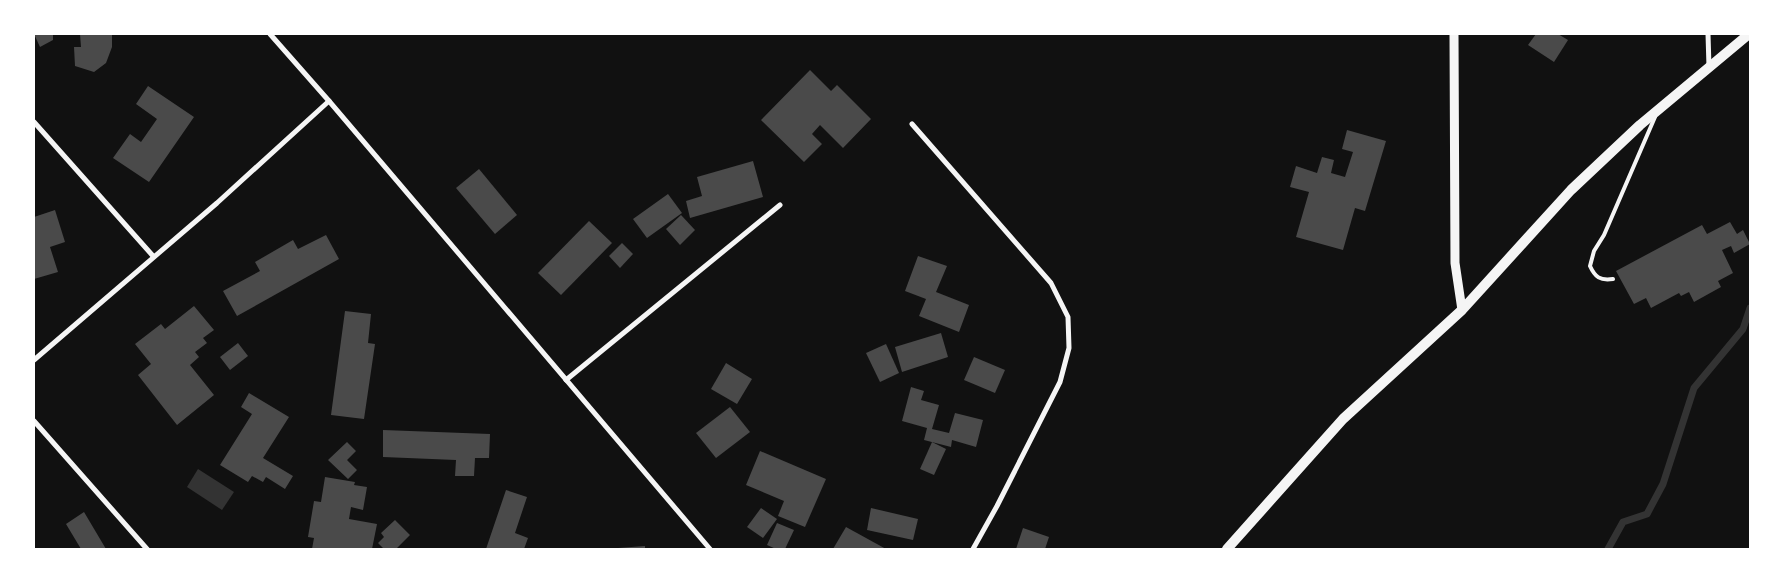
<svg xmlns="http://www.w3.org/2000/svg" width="1784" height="583" viewBox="0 0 1784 583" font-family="Bitter,serif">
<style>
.water{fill:#333}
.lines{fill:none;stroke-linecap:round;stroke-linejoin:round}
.stream{stroke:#333;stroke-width:7}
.building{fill:#4a4a4a}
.service{stroke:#f5f5f5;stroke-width:4}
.minor{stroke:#f5f5f5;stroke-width:5}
.tertiary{stroke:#f5f5f5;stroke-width:9}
.secondary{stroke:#f5f5f5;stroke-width:10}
</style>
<rect width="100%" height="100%" fill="#111"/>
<!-- water -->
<polygon class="water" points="198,469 234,492 222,510 187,487"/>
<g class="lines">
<!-- stream -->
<polyline class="stream" points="1608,549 1623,522 1647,514 1663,484 1694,388 1743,329 1750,308"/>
</g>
<!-- building -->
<g class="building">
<polygon points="34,34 53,34 53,40 40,47"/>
<polygon points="80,34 112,34 112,47 106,63 94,72 75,66 74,47 81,47"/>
<polygon points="1536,34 1558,34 1568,40 1554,62 1528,45"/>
<polygon points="810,70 831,91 837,85 871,119 843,148 820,125 812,134 822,144 804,162 761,120"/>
<polygon points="148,86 194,117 149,182 113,158 130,134 141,142 157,119 136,104"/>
<polygon points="1347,130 1386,141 1365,211 1355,208 1343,250 1296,237 1309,192 1290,187 1296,166 1317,173 1322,157 1334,160 1331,173 1345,177 1353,152 1342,149"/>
<polygon points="753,161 763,197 690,218 686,201 702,196 697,177"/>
<polygon points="479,169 517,215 495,234 456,188"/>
<polygon points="668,194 682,213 647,238 633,219"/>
<polygon points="55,210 65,242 50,247 58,272 34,279 34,217"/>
<polygon points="681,215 695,230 680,245 666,229"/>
<polygon points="589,221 612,243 561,295 538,273"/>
<polygon points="1730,222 1737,234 1743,230 1750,244 1734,253 1731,246 1722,250 1733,273 1718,281 1721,287 1694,302 1689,292 1681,296 1679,293 1651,308 1646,298 1634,304 1616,271 1702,225 1707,234"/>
<polygon points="326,235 339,259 237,316 223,291 260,271 255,262 293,240 298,249"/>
<polygon points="622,243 633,254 620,268 609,256"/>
<polygon points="918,256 947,266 936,292 969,305 959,332 919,316 926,299 905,291"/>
<polygon points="194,306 214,330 203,338 207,343 195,352 199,357 190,365 214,395 177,425 138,375 151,364 135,344 161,324 165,329"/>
<polygon points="345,311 371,314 368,343 375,344 364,419 331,415"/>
<polygon points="941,333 948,357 902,372 895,347"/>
<polygon points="238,343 248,356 230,370 220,357"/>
<polygon points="886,344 899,373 880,382 866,353"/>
<polygon points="974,357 1005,370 995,393 964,380"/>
<polygon points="726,363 752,379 737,404 711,389"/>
<polygon points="911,387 924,391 921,400 939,405 932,429 949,433 955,413 983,420 976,447 952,440 951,447 924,440 927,428 902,421"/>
<polygon points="249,393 289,417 263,458 293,476 285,489 266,477 263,482 252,476 248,482 220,465 252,414 241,407"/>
<polygon points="730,407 750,432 716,458 696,433"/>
<polygon points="383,430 490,434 489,458 475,458 474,476 455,476 456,460 383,457"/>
<polygon points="347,442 356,451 347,460 357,470 348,479 328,460"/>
<polygon points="932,442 946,449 934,475 920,469"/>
<polygon points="760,451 826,479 805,527 778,516 784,501 746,485"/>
<polygon points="325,477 355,482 354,485 367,487 363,510 351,507 349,519 377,524 372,549 312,549 314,538 308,537 314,501 321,502"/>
<polygon points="506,490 527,497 515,533 528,538 524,549 486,549"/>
<polygon points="761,508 777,519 763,538 747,527"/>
<polygon points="871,508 918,519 913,540 867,530"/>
<polygon points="84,512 106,549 81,549 66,524"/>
<polygon points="395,520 410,535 396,549 384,549 378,543 384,537 381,533"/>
<polygon points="777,523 794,530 785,549 776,549 767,545"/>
<polygon points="846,527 886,549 833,549"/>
<polygon points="1023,528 1049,537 1045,549 1016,549"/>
<polygon points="645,546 645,549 618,549 618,548"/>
</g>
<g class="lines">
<!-- service -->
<path class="service" d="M1613,279c-13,2 -18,-2 -23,-13l4,-15 10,-16 51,-118"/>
<!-- minor -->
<g class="minor">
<polyline points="270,34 329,101 710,549"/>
<polyline points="1708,34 1709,67"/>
<polyline points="34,122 153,256"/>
<polyline points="912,124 1051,283 1068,317 1069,348 1060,382 997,506 973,549"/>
<polyline points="34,360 217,203 329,101"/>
<polyline points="566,380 780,205"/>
<polyline points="34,421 147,549"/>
</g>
<!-- tertiary -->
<polyline class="tertiary" points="1454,34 1455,263 1462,310"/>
<!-- secondary -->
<polyline class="secondary" points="1227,549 1343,419 1462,310 1571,190 1640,125 1749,34"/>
</g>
<!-- border -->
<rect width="1784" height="583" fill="none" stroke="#ffffff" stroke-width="70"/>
</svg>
